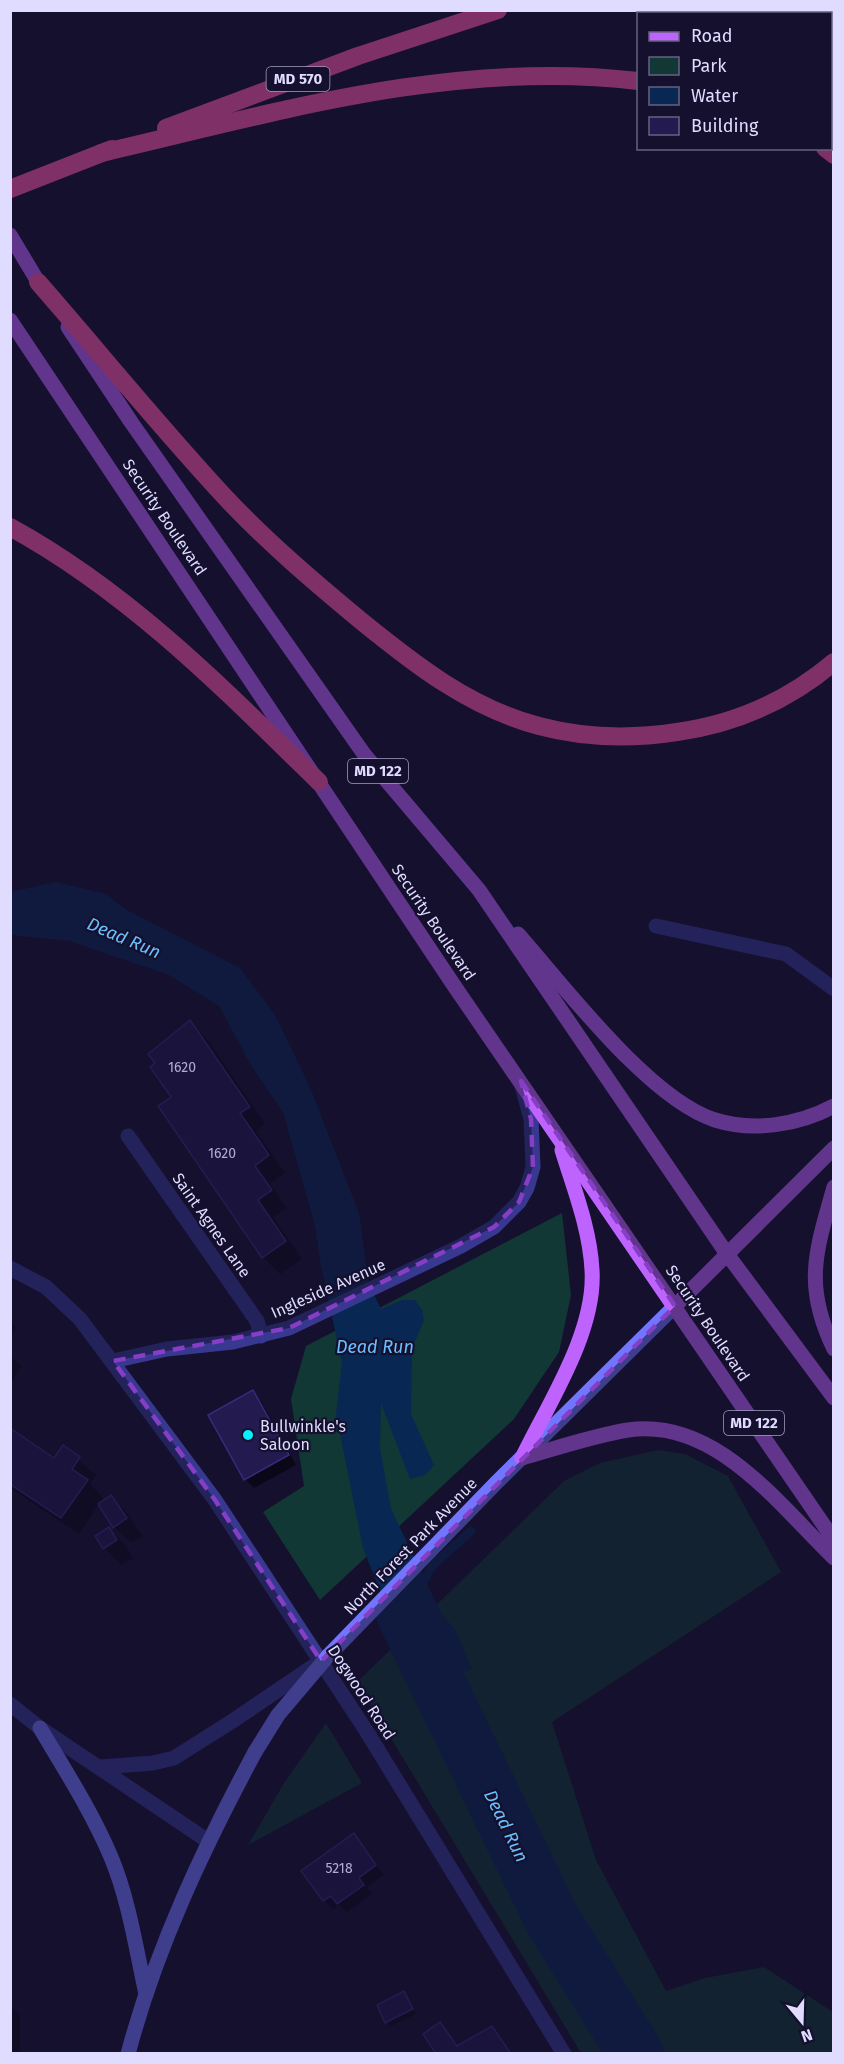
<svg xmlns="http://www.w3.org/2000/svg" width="844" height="2064" viewBox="0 0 844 2064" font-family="'Fira Sans',sans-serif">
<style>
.green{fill:#123835}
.water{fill:#092753}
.shadow{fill:#0007}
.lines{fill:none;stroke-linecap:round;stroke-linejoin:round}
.stream{stroke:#092753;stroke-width:9}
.river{stroke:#092753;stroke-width:56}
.building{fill:#231a50;stroke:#382b7d;stroke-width:1.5}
.service{stroke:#383890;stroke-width:15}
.minor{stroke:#383890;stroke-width:15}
.tertiary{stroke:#383890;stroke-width:15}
.secondary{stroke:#7375ff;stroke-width:15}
.primary{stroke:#bf63ff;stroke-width:15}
.motorway{stroke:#ff57ae;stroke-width:18}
.tertiary-bridge{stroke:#383890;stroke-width:15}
.secondary-bridge{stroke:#7375ff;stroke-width:15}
.marked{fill:none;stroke:#853ec5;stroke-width:4.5;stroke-dasharray:12 8;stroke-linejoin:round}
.poi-dot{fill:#08efff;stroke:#14102e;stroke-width:2}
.labels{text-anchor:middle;stroke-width:4.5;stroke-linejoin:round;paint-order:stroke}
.number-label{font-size:14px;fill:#b0acd3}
.shield{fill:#14102e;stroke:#a29fc0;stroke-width:1.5}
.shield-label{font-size:15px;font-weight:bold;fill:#dfdcff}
.street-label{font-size:16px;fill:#dfdcff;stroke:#14102e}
.poi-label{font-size:16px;fill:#dfdcff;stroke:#14102e;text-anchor:start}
.water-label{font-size:18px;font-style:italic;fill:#6ac0ff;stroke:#14102e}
</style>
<rect width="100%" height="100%" fill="#14102e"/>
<!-- green -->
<g class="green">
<polygon points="562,1213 571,1295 559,1352 514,1419 320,1600 263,1512 304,1486 291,1399 306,1346"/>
<polygon points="658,1450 685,1454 728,1476 781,1572 552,1722 596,1860 666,1991 705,1978 764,1967 833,2012 833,2053 581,2053 357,1682 564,1481 600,1463"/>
<polygon points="326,1723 362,1783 248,1845 284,1783"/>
</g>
<!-- water -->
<polygon class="water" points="56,882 106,894 125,909 240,968 275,1015 310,1087 359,1213 369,1284 381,1309 402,1300 415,1300 422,1310 424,1320 412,1349 411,1414 434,1465 425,1475 410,1479 381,1403 380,1448 391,1509 441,1613 456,1631 472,1669 419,1690 363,1548 336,1414 342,1363 321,1266 315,1226 283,1112 252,1067 219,1006 169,975 69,941 11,935 10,892"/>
<!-- shadow -->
<g class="shadow">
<polygon points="190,1022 207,1039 265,1124 256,1131 285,1173 270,1183 287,1208 273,1217 302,1259 280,1274 263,1257 160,1106 173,1098"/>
<polygon points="10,1321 16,1327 10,1340"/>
<polygon points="10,1355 21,1366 11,1383 10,1383"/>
<polygon points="252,1392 261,1401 296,1465 254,1488 245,1479"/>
<polygon points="10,1430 55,1460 63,1447 96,1475 90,1484 103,1498 79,1534 10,1488"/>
<polygon points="111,1497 128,1514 143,1536 131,1543 114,1527"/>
<polygon points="109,1529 126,1546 133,1558 121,1565 104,1548"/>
<polygon points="353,1835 384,1875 367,1887 372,1894 347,1912 339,1905 333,1909 324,1900"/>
<polygon points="404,1993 416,2014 391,2026 387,2022"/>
<polygon points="10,2005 20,2015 20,2054 10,2054"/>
<polygon points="440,2024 459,2047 491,2028 512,2054 438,2054"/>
</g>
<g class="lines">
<!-- stream -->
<polyline class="stream" points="419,1589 432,1566 471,1531"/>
<!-- river -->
<polyline class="river" points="404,1614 552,1919 636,2054"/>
</g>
<!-- building -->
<g class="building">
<polygon points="190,1020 250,1107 240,1113 269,1155 255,1166 272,1190 258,1200 286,1241 262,1258 158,1106 171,1097 150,1067 155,1063 148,1054"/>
<polygon points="253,1390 289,1455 244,1480 208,1415"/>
<polygon points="10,1428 54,1458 63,1445 80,1457 72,1469 88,1480 61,1518 10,1484"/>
<polygon points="111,1495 127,1518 113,1528 98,1504"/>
<polygon points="109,1527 117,1540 103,1549 95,1536"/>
<polygon points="354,1833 376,1865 359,1878 364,1885 337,1904 331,1896 323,1901 301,1871"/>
<polygon points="404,1991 413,2009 385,2023 377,2005"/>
<polygon points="440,2022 457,2046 492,2026 511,2054 436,2054 423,2034"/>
</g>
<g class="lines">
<!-- service -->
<g class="service">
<polyline points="656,926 786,954 834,989"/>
<polyline points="128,1136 257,1321"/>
</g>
<!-- minor -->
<g class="minor">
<polyline points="257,1321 261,1336"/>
<polyline points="113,1361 167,1349 233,1342 289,1328 461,1246 494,1227 519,1202 527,1188 533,1167 531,1119 522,1086"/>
</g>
<!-- tertiary -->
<g class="tertiary">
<polyline points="10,1268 46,1287 80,1319 215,1500 367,1732 564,2054"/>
<polyline points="10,1704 40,1728 208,1841"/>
<polyline points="101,1767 153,1763 174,1758 234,1720"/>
</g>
<!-- secondary -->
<g class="secondary">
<polyline points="328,1656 496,1483 675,1306"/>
<path d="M40,1728c25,42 52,84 71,129 18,43 25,92 35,137"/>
<path d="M128,2054c28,-106 76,-207 127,-302"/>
</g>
<!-- primary -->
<g class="primary">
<polyline points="10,235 43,290"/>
<polyline points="10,320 455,987 834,1540"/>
<polyline points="68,327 131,422 364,754 479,890 727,1254 834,1398"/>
<path d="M518,934c46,52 131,165 197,186 39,12 83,5 119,-14"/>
<path d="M834,1187c-18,64 -31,98 0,162"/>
<polyline points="675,1306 834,1148"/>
<path d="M522,1458c35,-10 70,-22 106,-28 87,-13 150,74 206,128"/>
<path d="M522,1458c26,-54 74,-126 70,-188 -2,-41 -18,-81 -30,-120"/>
</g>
<!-- motorway -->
<g class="motorway">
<polyline points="166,128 358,56 498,10"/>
<polyline points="825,148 834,155"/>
<path d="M101,153c176,-41 355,-94 537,-72"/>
<polyline points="10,189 112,149"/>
<path d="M38,282c62,71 122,145 186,214 42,45 89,85 136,124 54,44 110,88 179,106 45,12 92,13 138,6 58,-8 112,-32 157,-70"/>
<path d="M10,527c119,65 213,161 309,255"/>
</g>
<!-- tertiary-bridge -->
<polyline class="tertiary-bridge" points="234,1720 321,1661"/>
<!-- secondary-bridge -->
<polyline class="secondary-bridge" points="255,1752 278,1715 328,1656"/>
</g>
<!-- marked area -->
<path d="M0 0H844V2064H0ZM521,1081l154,225 -354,355 -106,-161 -102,-139 176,-33 205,-101 25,-25 14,-35 -2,-48z" fill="#14102e" fill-opacity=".55" fill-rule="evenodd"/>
<path class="marked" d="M521,1081l154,225 -354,355 -106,-161 -102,-139 176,-33 205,-101 25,-25 14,-35 -2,-48z"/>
<!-- markers -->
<circle class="poi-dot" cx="248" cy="1435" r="6"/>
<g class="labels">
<!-- number labels -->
<g class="number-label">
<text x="182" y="1072">1620</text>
<text x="222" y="1158">1620</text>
<text x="339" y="1873">5218</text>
</g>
<!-- shield labels -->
<g class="shield">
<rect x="266.5" y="67" width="63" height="24" rx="4.5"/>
<rect x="348" y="759" width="60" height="24" rx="4.5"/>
<rect x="724" y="1411" width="60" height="24" rx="4.5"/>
</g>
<g class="shield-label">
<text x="298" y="84">MD 570</text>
<text x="378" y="776">MD 122</text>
<text x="754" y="1428">MD 122</text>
</g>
<!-- street labels -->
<g class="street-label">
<text transform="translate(165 517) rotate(56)" y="6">Security Boulevard</text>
<text transform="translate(434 922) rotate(56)" y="6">Security Boulevard</text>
<text transform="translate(212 1225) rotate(55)" y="6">Saint Agnes Lane</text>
<text transform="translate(328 1288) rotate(-24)" y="6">Ingleside Avenue</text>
<text transform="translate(708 1323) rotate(56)" y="6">Security Boulevard</text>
<text transform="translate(410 1546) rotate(-46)" y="6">North Forest Park Avenue</text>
<text transform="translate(362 1692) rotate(57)" y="6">Dogwood Road</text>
</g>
<!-- poi labels -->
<g class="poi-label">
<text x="260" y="1432">Bullwinkle's<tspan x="260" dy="18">Saloon</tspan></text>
</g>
<!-- water labels -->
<g class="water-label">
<text transform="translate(124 938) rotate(23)" y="6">Dead Run</text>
<text x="375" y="1353">Dead Run</text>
<text transform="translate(506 1826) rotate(64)" y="6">Dead Run</text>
</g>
</g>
<!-- border -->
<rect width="844" height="2064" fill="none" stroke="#dfdcff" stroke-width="24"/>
<!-- legend -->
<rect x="637" y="12" width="195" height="138" fill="#14102e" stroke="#656282" stroke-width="1.5"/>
<rect x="649" y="32" width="30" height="9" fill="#bf63ff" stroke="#656282" stroke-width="1.5"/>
<text x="691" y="42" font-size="18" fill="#dfdcff">Road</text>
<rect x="649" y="57" width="30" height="18" fill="#123835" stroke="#656282" stroke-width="1.5"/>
<text x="691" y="72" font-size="18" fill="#dfdcff">Park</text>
<rect x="649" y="87" width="30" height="18" fill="#092753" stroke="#656282" stroke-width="1.5"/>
<text x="691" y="102" font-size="18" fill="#dfdcff">Water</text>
<rect x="649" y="117" width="30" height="18" fill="#231a50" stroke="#656282" stroke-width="1.5"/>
<text x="691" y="132" font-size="18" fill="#dfdcff">Building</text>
<!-- north arrow -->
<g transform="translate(802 2022) rotate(161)" stroke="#14102e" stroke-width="4.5" paint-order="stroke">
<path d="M0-4.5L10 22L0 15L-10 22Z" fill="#dfdcff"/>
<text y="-9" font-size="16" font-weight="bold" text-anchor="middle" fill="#dfdcff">N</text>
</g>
</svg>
